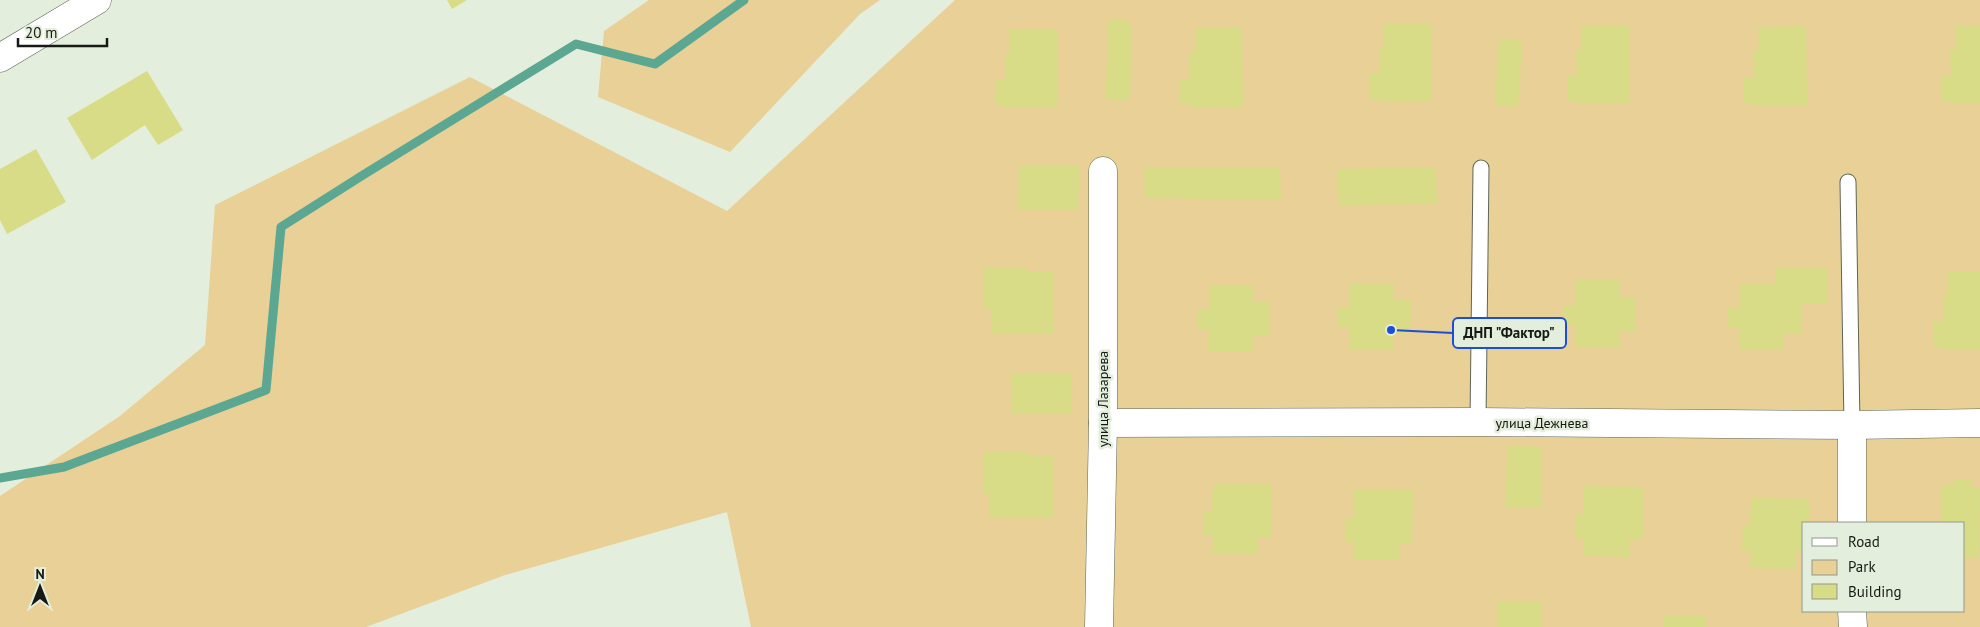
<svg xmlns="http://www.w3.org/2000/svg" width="1980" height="627" viewBox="0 0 1980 627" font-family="'PT Sans',sans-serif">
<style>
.green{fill:#e8d096;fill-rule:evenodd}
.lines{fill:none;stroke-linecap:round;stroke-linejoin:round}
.stream{stroke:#5ba791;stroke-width:9}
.building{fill:#d9dc86}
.service-casing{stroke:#5e6657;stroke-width:17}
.minor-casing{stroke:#5e6657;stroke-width:29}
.service{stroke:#fff;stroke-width:15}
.minor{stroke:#fff;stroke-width:28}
.labels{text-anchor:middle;stroke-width:5;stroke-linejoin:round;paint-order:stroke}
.street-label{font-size:14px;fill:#171a14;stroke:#e4eedc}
.leader{fill:none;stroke:#1d4ed8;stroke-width:2}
.callout-dot{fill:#1d4ed8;stroke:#e4eedc;stroke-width:2}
.callout{fill:#e4eedc;stroke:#1d4ed8;stroke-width:2}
.callout-label{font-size:15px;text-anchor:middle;font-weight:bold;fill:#171a14}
</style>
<rect width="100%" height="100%" fill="#e4eedc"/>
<!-- green -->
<g class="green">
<polygon points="649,0 880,0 860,14 730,152 598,97 604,31"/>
<path d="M955,0h1025v627h-1229l-24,-115 -222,63 -139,52h-366v-131l120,-80 85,-71 10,-140 255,-128 257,134zM1804,523h160v88h-160z"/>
</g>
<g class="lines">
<!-- stream -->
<polyline class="stream" points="0,478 64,467 266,390 281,227 363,175 576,44 655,64 744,0"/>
</g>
<!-- building -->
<g class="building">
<polygon points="447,0 467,0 452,9"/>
<polygon points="1108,20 1132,21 1130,100 1106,99"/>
<polygon points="1384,23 1432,23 1432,102 1379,102 1379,99 1369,99 1369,74 1379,74 1379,47 1384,47"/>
<polygon points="1581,25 1629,25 1630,104 1577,104 1577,101 1567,101 1567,76 1577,76 1576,49 1582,49"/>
<polygon points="1956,25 1980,25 1980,104 1951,104 1951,101 1941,101 1941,76 1951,76 1950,49 1956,49"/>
<polygon points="1806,26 1807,105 1754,106 1754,103 1744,103 1744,77 1753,77 1753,50 1759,50 1758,27"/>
<polygon points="1195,28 1242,28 1243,107 1190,107 1190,104 1180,104 1180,79 1189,79 1189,52 1195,52"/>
<polygon points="1010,29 1058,29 1058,108 1005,108 1005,105 995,105 995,80 1005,80 1005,53 1010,53"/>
<polygon points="1499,39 1522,41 1518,107 1495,105"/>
<polygon points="147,71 183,130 158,145 145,125 92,160 67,118"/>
<polygon points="36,149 66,202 7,234 0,220 0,169"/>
<polygon points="1019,165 1080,165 1078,210 1018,209"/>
<polygon points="1144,167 1280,168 1281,200 1145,198"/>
<polygon points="1436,167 1437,204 1339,205 1337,169"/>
<polygon points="984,267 1028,267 1028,271 1054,272 1054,333 991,333 991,309 984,309"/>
<polygon points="1776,267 1827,267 1827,303 1801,303 1801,334 1783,334 1783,350 1739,350 1739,327 1727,327 1727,308 1739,308 1740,283 1775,283"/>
<polygon points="1948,271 1980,271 1980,350 1943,350 1943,348 1933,348 1933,322 1943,322 1943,295 1948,295"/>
<polygon points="1575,280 1619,280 1619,297 1636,297 1636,331 1619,331 1619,348 1575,347 1575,325 1563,325 1563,305 1575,305"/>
<polygon points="1349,283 1393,283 1393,299 1411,299 1410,334 1393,334 1393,350 1349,350 1349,327 1337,327 1337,308 1349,308"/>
<polygon points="1209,285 1253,285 1253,301 1270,301 1270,336 1253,335 1252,352 1208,352 1209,329 1197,329 1197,310 1209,310"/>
<polygon points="1011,373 1072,373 1071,413 1011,413"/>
<polygon points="1507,446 1542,447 1541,508 1506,507"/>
<polygon points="983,451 1027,451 1027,456 1053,456 1053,518 990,518 990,494 983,494"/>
<polygon points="1953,479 1971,479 1971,487 1980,487 1979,557 1964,557 1964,523 1941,523 1941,486 1953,486"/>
<polygon points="1213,483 1272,484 1271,537 1258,537 1258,553 1212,553 1213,536 1204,536 1204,511 1212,511"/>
<polygon points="1584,486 1644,487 1643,540 1630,540 1630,557 1584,556 1584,539 1576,539 1576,514 1584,515"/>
<polygon points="1353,489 1413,490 1412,543 1399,543 1399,559 1353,559 1353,542 1345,542 1345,517 1353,517"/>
<polygon points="1751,498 1810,499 1810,523 1804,523 1804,552 1796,552 1796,569 1750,568 1751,551 1742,551 1743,526 1750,526"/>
<rect x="1497" y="601" width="44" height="26"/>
<polygon points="1663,616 1706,616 1706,627 1664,627"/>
</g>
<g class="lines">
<defs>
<g id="service">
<polyline points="1848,182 1852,425"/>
<polyline points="1478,422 1481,168"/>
</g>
<g id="minor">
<polyline points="0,58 97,0"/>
<polyline points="1103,423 1478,422 1852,425 1980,423"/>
<polyline points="1852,425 1852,523"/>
<polyline points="1852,611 1853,627"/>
<polyline points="1099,627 1103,423 1103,171"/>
</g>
</defs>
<!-- service casing -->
<use href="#service" class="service-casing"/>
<!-- minor casing -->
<use href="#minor" class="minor-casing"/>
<!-- service -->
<use href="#service" class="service"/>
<!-- minor -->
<use href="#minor" class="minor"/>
</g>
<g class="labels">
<!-- street labels -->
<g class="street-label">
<text transform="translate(1103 399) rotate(-90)" y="5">улица Лазарева</text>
<text x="1542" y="428">улица Дежнева</text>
</g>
</g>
<!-- callouts -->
<path class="leader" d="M1391 330L1453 333"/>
<circle class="callout-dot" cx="1391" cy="330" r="5"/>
<rect class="callout" x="1453" y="318" width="113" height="30" rx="5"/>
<g class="callout-label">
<text x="1509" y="338">ДНП "Фактор"</text>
</g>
<!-- legend -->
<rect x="1802" y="522" width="162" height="90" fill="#e4eedc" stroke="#92998c"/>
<rect x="1812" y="538" width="25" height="8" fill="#ffffff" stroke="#92998c"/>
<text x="1848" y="547" font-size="15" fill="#171a14">Road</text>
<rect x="1812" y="560" width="25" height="15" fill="#e8d096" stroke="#92998c"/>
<text x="1848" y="572" font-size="15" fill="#171a14">Park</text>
<rect x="1812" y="584" width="25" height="15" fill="#d9dc86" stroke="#92998c"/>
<text x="1848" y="597" font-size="15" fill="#171a14">Building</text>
<!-- north arrow -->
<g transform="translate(40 587)" stroke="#e4eedc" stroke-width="4" paint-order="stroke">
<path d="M0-4L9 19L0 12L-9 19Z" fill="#171a14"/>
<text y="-8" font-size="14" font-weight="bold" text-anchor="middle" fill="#171a14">N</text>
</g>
<!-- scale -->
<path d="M18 38v8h89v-8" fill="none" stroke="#171a14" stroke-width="2.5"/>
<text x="25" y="38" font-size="15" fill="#171a14" stroke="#e4eedc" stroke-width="4" paint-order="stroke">20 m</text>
</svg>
